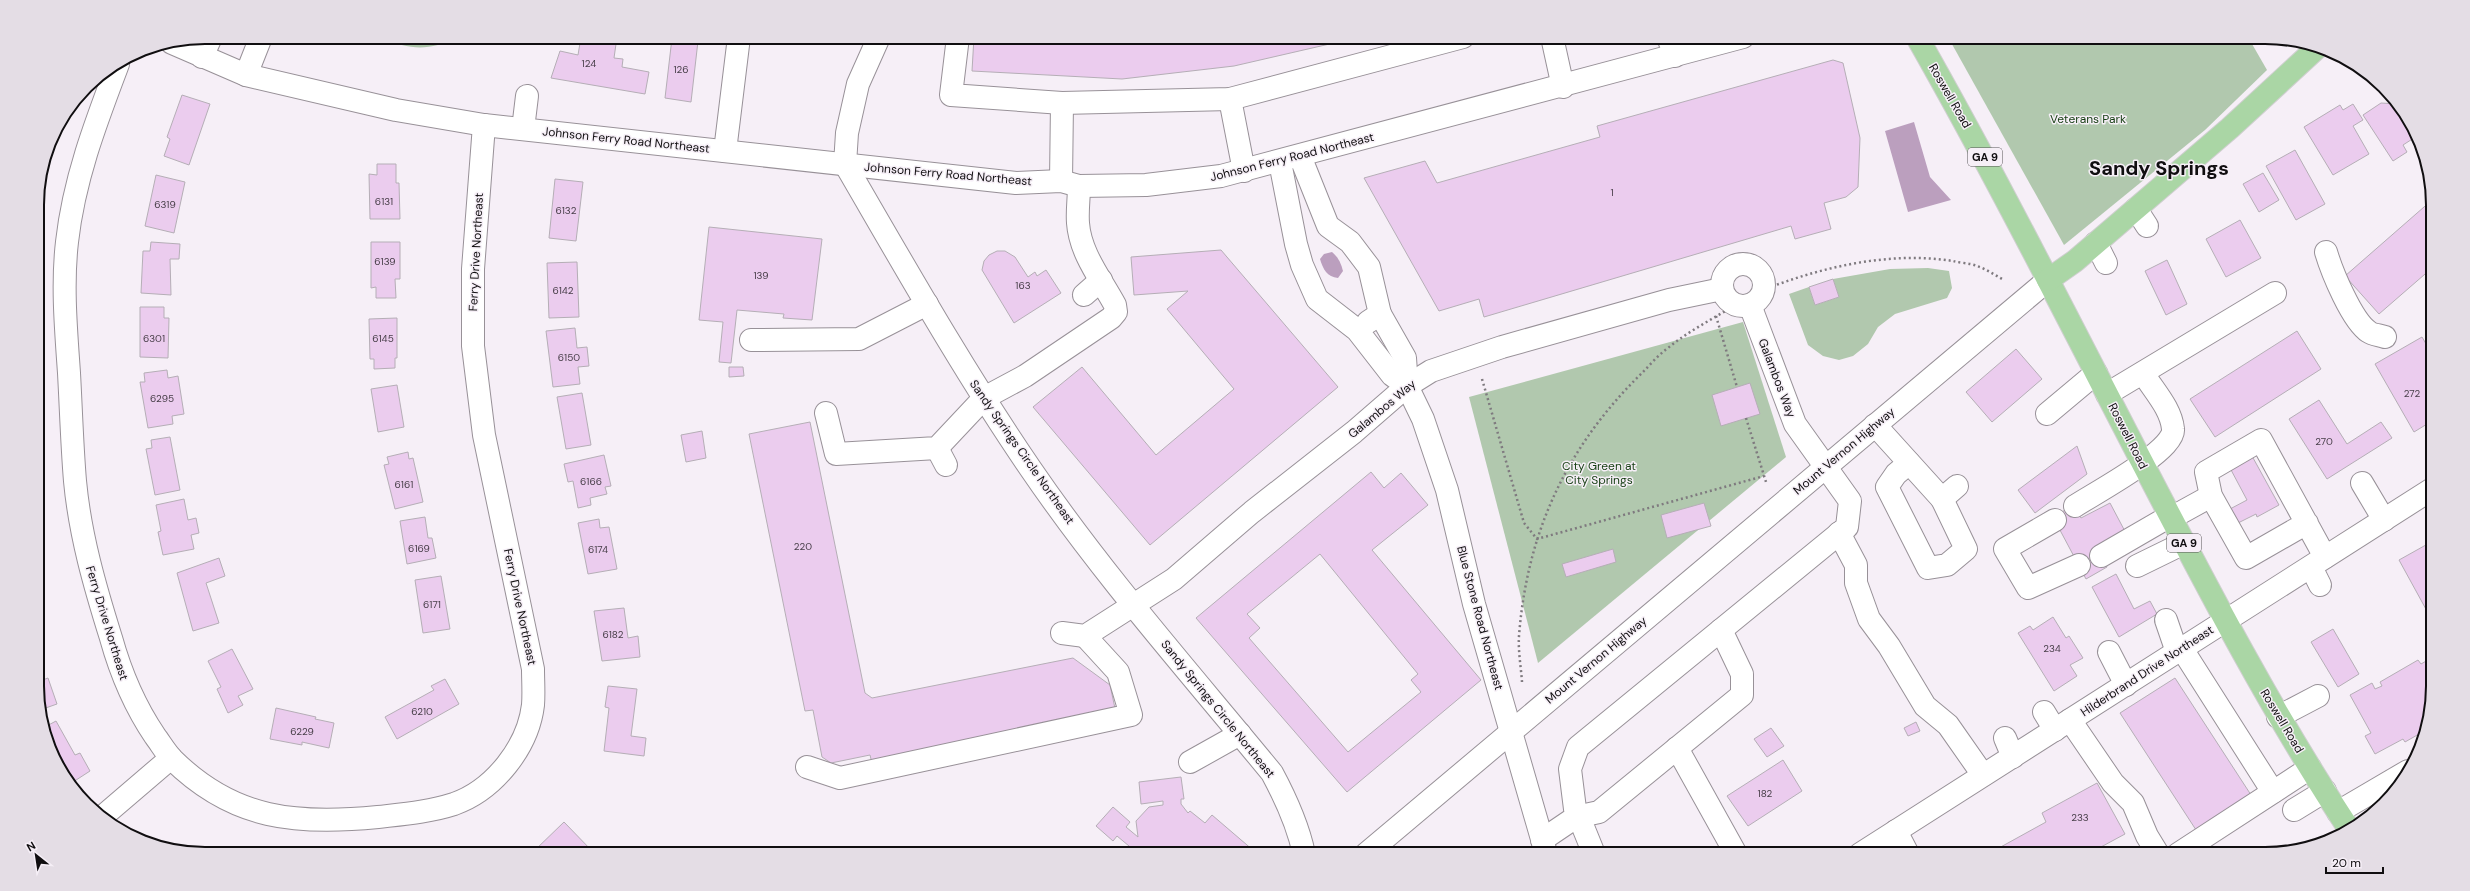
<svg xmlns="http://www.w3.org/2000/svg" width="2470" height="891" viewBox="0 0 2470 891" font-family="'DM Sans',sans-serif">
<style>
.green{fill:#b1c8ae}
.water{fill:#bb9fbe}
.building{fill:#ebccee;stroke:#b5aeb6;fill-rule:evenodd}
.lines{fill:none;stroke-linecap:round;stroke-linejoin:round}
.minor-casing{stroke:#989198;stroke-width:24}
.major-casing{stroke:#cfcfcf;stroke-width:24}
.path{stroke:#7f7a7f;stroke-width:2.5;stroke-dasharray:2 3;stroke-linecap:butt}
.minor{stroke:#fff;stroke-width:22}
.major{stroke:#aad6a5;stroke-width:22}
.labels{text-anchor:middle;stroke-width:3;stroke-linejoin:round;paint-order:stroke}
.number-label{font-size:10px;fill:#473e48}
.shield{fill:#f6eff7;stroke:#555255;stroke-width:1}
.shield-label{font-size:11px;font-weight:bold;fill:#100e10}
.street-label{font-size:12px;fill:#100e10;stroke:#f6eff7}
.park-label{font-size:12px;fill:#143d11;stroke:#f6eff7}
.town-label{font-size:20px;font-weight:bold;fill:#100e10;stroke:#f6eff7}
.rim{fill:none;stroke:#100e10;stroke-width:2}
</style>
<rect width="100%" height="100%" fill="#f6eff7"/>
<!-- green -->
<g class="green">
<path d="M382,37h75c-27,14 -47,14 -75,0z"/>
<polygon points="1948,37 2248,37 2267,70 2205,130 2064,245"/>
<polygon points="1928,268 1949,271 1952,288 1947,298 1895,314 1878,327 1868,344 1853,356 1839,360 1823,356 1808,345 1789,294 1809,287 1815,305 1839,297 1833,279 1890,269"/>
<polygon points="1743,322 1786,457 1538,663 1469,397"/>
</g>
<!-- water -->
<g class="water">
<polygon points="1914,122 1930,177 1951,200 1908,212 1885,131"/>
<path d="M1332,252c6,5 9,11 11,19l-5,7c-11,-1 -15,-9 -18,-19l4,-5z"/>
</g>
<!-- building -->
<g class="building">
<polygon points="581,37 617,37 614,58 623,59 622,67 649,72 645,94 551,78 560,51 578,55"/>
<polygon points="974,37 1360,37 1234,66 1122,79 972,71"/>
<polygon points="672,38 698,41 691,102 665,98"/>
<polygon points="1833,60 1843,63 1860,138 1858,187 1846,197 1824,203 1831,229 1795,239 1791,226 1484,317 1479,299 1439,311 1364,178 1425,161 1437,183 1600,137 1597,126"/>
<polygon points="182,95 210,104 189,165 164,156 170,139 167,137"/>
<polygon points="2381,103 2398,104 2417,136 2403,145 2407,152 2393,161 2363,115"/>
<polygon points="2353,104 2363,120 2353,126 2369,154 2333,175 2304,127 2340,105 2343,110"/>
<polygon points="2295,150 2325,204 2296,220 2266,166"/>
<polygon points="377,164 396,164 396,183 399,183 400,219 370,219 369,174 377,175"/>
<polygon points="2263,173 2279,200 2259,212 2243,184"/>
<polygon points="156,175 185,182 174,233 145,226"/>
<polygon points="555,179 583,182 576,241 549,238"/>
<polygon points="2432,200 2432,268 2379,314 2345,276"/>
<polygon points="2240,220 2261,258 2226,277 2206,239"/>
<polygon points="709,227 822,239 812,320 783,318 784,314 737,310 731,363 719,362 723,322 699,320"/>
<polygon points="151,242 180,244 179,259 170,259 171,295 141,293 143,251 150,251"/>
<polygon points="371,242 400,242 400,279 395,279 396,298 376,298 376,287 371,288"/>
<polygon points="1221,250 1338,387 1150,545 1033,407 1082,367 1156,455 1234,389 1167,309 1188,291 1134,295 1131,257"/>
<polygon points="1005,251 1015,257 1028,277 1035,272 1037,276 1046,270 1061,293 1014,323 982,270 984,261 989,255 997,251"/>
<polygon points="2167,260 2187,304 2166,315 2145,271"/>
<polygon points="577,262 579,317 549,318 547,263"/>
<polygon points="1833,279 1839,297 1815,305 1809,287"/>
<polygon points="140,307 164,307 164,318 169,318 168,358 140,357"/>
<polygon points="397,318 397,358 395,358 395,368 374,369 374,359 370,359 369,319"/>
<polygon points="575,328 577,348 587,347 589,366 578,367 580,384 553,387 546,331"/>
<polygon points="2297,331 2321,369 2215,437 2190,399"/>
<polygon points="2422,337 2432,354 2432,421 2414,432 2375,364"/>
<polygon points="2016,349 2042,379 1992,422 1966,392"/>
<polygon points="729,367 743,367 744,376 729,377"/>
<polygon points="167,370 168,378 178,376 184,414 172,416 173,424 148,428 140,382 145,382 144,373"/>
<polygon points="1750,383 1760,414 1721,426 1712,395"/>
<polygon points="397,385 404,427 378,432 371,389"/>
<polygon points="582,393 591,445 566,449 557,397"/>
<polygon points="2319,400 2347,444 2381,422 2392,438 2327,479 2289,419"/>
<polygon points="810,422 865,693 872,698 1073,658 1110,685 1116,713 872,763 870,755 831,763 822,757 813,710 805,711 749,434"/>
<polygon points="702,431 706,458 686,462 681,435"/>
<polygon points="170,437 180,490 155,495 146,449 152,448 151,440"/>
<polygon points="2077,446 2087,474 2035,513 2018,490"/>
<polygon points="408,452 409,459 413,458 423,502 395,509 384,465 389,464 387,457"/>
<polygon points="604,455 611,486 605,487 607,494 590,498 591,505 578,508 573,481 568,482 564,464"/>
<polygon points="2252,456 2279,505 2257,517 2256,514 2238,523 2230,509 2247,500 2230,468"/>
<path d="M1371,472l13,16 17,-15 27,32 -56,45 109,130 -134,112 -151,-174zM1320,554l98,120 -7,6 10,12 -73,60 -99,-114 11,-10 -13,-14z"/>
<polygon points="184,499 188,520 196,518 199,533 191,535 194,549 163,555 158,532 161,531 156,505"/>
<polygon points="1704,503 1711,526 1667,538 1661,515"/>
<polygon points="2110,503 2128,537 2099,552 2107,567 2086,579 2053,517 2074,505 2081,518"/>
<polygon points="425,517 428,538 432,538 436,558 407,564 400,521"/>
<polygon points="599,519 600,528 609,527 617,569 588,574 578,523"/>
<polygon points="2433,541 2433,622 2399,560"/>
<polygon points="1613,549 1616,562 1566,577 1562,564"/>
<polygon points="219,558 225,576 206,583 219,623 193,631 177,573"/>
<polygon points="2116,574 2134,609 2150,601 2157,614 2119,637 2092,587"/>
<polygon points="441,576 450,629 423,633 415,580"/>
<polygon points="624,608 628,638 638,636 640,657 602,661 594,611"/>
<polygon points="2053,617 2066,638 2069,636 2083,658 2070,665 2077,676 2054,691 2018,633 2030,626 2033,630"/>
<polygon points="2333,629 2359,674 2338,687 2311,642"/>
<polygon points="232,649 253,689 238,696 243,705 228,713 217,689 221,687 208,661"/>
<polygon points="2433,657 2433,686 2426,730 2405,742 2403,739 2375,754 2365,736 2371,733 2350,695 2372,683 2375,689 2382,686 2380,682 2418,660 2421,664"/>
<polygon points="48,678 57,704 40,710 40,681"/>
<polygon points="2175,678 2253,798 2198,833 2120,713"/>
<polygon points="445,679 459,704 397,739 385,717 434,690 431,686"/>
<polygon points="608,686 637,689 631,736 646,738 644,756 604,751 609,708 605,707"/>
<polygon points="276,708 316,717 315,719 334,723 329,748 302,742 302,745 270,739"/>
<polygon points="56,721 75,755 80,753 90,771 70,784 54,760 43,728"/>
<polygon points="1916,722 1920,731 1908,736 1904,728"/>
<polygon points="1771,728 1784,746 1767,757 1754,739"/>
<polygon points="1783,760 1802,791 1748,826 1727,796"/>
<polygon points="1181,777 1184,799 1181,799 1181,804 1188,813 1190,811 1205,823 1212,815 1254,851 1252,854 1133,854 1135,851 1117,836 1113,841 1096,826 1113,807 1130,822 1126,827 1138,837 1136,821 1149,807 1163,805 1163,801 1141,804 1139,782"/>
<polygon points="2097,783 2125,834 2088,854 1988,854 2046,822 2042,813"/>
<polygon points="564,822 593,852 590,854 534,854 533,852"/>
<polygon points="164,843 172,849 161,847"/>
</g>
<g class="lines">
<defs>
<g id="minor">
<path d="M879,37l-21,47 -11,49 -2,31c60,103 118,206 185,304 73,107 160,205 242,305 14,26 26,52 32,81"/>
<polyline points="958,37 951,95 1062,103 1230,99 1463,37"/>
<polyline points="1552,37 1563,87"/>
<polyline points="1668,37 1675,56"/>
<polyline points="172,43 246,75 396,110 484,125 1016,183 1061,181 1079,186 1146,185 1221,176 1743,37"/>
<polyline points="202,57 211,37"/>
<path d="M118,64c-22,58 -44,115 -51,178 -5,43 -1,88 2,131 2,36 3,72 6,108 5,54 20,106 36,157 10,36 23,67 44,98 6,8 11,17 18,24 61,60 124,65 205,57 26,-3 51,-5 76,-13 40,-14 74,-57 79,-99 1,-12 0,-24 0,-36l-49,-234 -11,-89v-77l11,-144"/>
<polyline points="246,75 261,37"/>
<polyline points="1230,99 1244,171"/>
<polyline points="523,129 527,96"/>
<polyline points="725,151 739,37"/>
<polyline points="1300,156 1328,226 1350,242 1369,267 1380,314 1368,322"/>
<polyline points="1280,162 1296,244 1302,265 1317,299 1357,330 1392,375 1407,386"/>
<polyline points="1061,181 1062,103"/>
<polyline points="2136,209 2147,226"/>
<polyline points="2096,243 2106,263"/>
<path d="M2326,252c6,20 26,69 43,80 4,3 11,3 16,5"/>
<circle cx="1743" cy="285" r="21"/>
<polyline points="1084,295 1101,280"/>
<polyline points="1380,314 1405,358 1407,386 1423,419 1447,490 1474,604 1546,853"/>
<polyline points="751,340 859,339 927,304"/>
<polyline points="2107,394 2275,293"/>
<path d="M826,413l10,41 101,-6 47,-50 41,-22 86,-58 5,-6 -1,-7c-14,-26 -35,-52 -37,-82 -1,-12 1,-25 1,-37"/>
<polyline points="2047,414 2096,373"/>
<polyline points="1875,425 1942,499 1957,486"/>
<polyline points="937,448 946,465"/>
<polyline points="1909,463 1896,474 1887,487 1928,568 1947,565 1966,549 1942,499"/>
<polyline points="2362,483 2384,520"/>
<path d="M2075,506c18,-12 101,-56 98,-77 -2,-21 -20,-39 -30,-56"/>
<polyline points="2171,518 2211,496"/>
<polyline points="2055,520 2005,549 2028,588 2079,565"/>
<polyline points="2307,523 2246,558 2211,496 2206,472 2261,440 2325,557"/>
<polyline points="1839,533 1856,565 1856,583 1869,619 1889,646 1925,706 1948,725 1983,775"/>
<polyline points="2101,556 2170,516"/>
<polyline points="2137,566 2184,543"/>
<polyline points="2311,567 2320,585"/>
<polyline points="2166,620 2177,652"/>
<polyline points="1062,633 1085,636 1174,579 1252,512 1354,432 1407,386 1431,371 1502,347 1669,300 1722,289"/>
<polyline points="2182,649 2273,792"/>
<polyline points="2109,652 2126,685"/>
<polyline points="2044,712 2055,730"/>
<polyline points="2278,717 2318,696"/>
<polyline points="2070,720 2113,783 2133,803 2147,836 2158,854"/>
<polyline points="2005,738 2013,757"/>
<polyline points="1677,748 1736,854"/>
<polyline points="1190,762 1240,734"/>
<polyline points="807,767 840,778 1131,715 1118,672 1085,636"/>
<polyline points="2294,810 2325,791"/>
<polyline points="2338,812 2408,771"/>
<polyline points="102,817 171,758"/>
<polyline points="1576,817 1599,812 1742,695 1742,674 1721,630"/>
<polyline points="1579,817 1594,854"/>
<polyline points="1896,831 1908,854"/>
<polyline points="1542,840 1576,817 1570,769 1578,747 1847,527 1850,501 1795,424 1750,305"/>
<polyline points="1366,854 2048,280"/>
<polyline points="1860,854 2432,489"/>
<polyline points="2178,854 2310,768"/>
</g>
<g id="major">
<path d="M1917,37c79,139 151,282 225,425 65,125 129,249 207,367"/>
<polyline points="2048,280 2075,261 2230,128 2319,46"/>
</g>
</defs>
<!-- minor casing -->
<use href="#minor" class="minor-casing"/>
<!-- major casing -->
<use href="#major" class="major-casing"/>
<!-- path -->
<g class="path">
<path d="M1763,290c58,-23 127,-39 190,-29 7,2 17,2 24,5 9,3 18,9 27,14"/>
<polyline points="1716,316 1737,387"/>
<polyline points="1482,379 1524,523 1537,539 1764,476"/>
<polyline points="1746,418 1766,482"/>
<path d="M1522,682c-1,-15 -4,-31 -3,-46 8,-104 48,-190 123,-263 8,-8 16,-18 26,-25 18,-15 39,-26 59,-38"/>
</g>
<!-- minor -->
<use href="#minor" class="minor"/>
<!-- major -->
<use href="#major" class="major"/>
</g>
<g class="labels">
<!-- number labels -->
<g class="number-label">
<text x="589" y="67">124</text>
<text x="681" y="73">126</text>
<text x="1612" y="196">1</text>
<text x="384" y="205">6131</text>
<text x="165" y="208">6319</text>
<text x="566" y="214">6132</text>
<text x="385" y="265">6139</text>
<text x="761" y="279">139</text>
<text x="1023" y="289">163</text>
<text x="563" y="294">6142</text>
<text x="154" y="342">6301</text>
<text x="383" y="342">6145</text>
<text x="569" y="361">6150</text>
<text x="2412" y="397">272</text>
<text x="162" y="402">6295</text>
<text x="2324" y="445">270</text>
<text x="591" y="485">6166</text>
<text x="404" y="488">6161</text>
<text x="803" y="550">220</text>
<text x="419" y="552">6169</text>
<text x="598" y="553">6174</text>
<text x="432" y="608">6171</text>
<text x="613" y="638">6182</text>
<text x="2052" y="652">234</text>
<text x="422" y="715">6210</text>
<text x="302" y="735">6229</text>
<text x="1765" y="797">182</text>
<text x="2080" y="821">233</text>
</g>
<!-- shield labels -->
<g class="shield">
<rect x="1968" y="148" width="34" height="18" rx="3"/>
<rect x="2167" y="534" width="34" height="18" rx="3"/>
</g>
<g class="shield-label">
<text x="1985" y="161">GA 9</text>
<text x="2184" y="547">GA 9</text>
</g>
<!-- street labels -->
<g class="street-label">
<text transform="translate(1950 96) rotate(60)" y="4">Roswell Road</text>
<text transform="translate(626 140) rotate(6)" y="4">Johnson Ferry Road Northeast</text>
<text transform="translate(1292 157) rotate(-14)" y="4">Johnson Ferry Road Northeast</text>
<text transform="translate(948 174) rotate(5)" y="4">Johnson Ferry Road Northeast</text>
<text transform="translate(476 252) rotate(-87)" y="4">Ferry Drive Northeast</text>
<text transform="translate(1777 378) rotate(69)" y="4">Galambos Way</text>
<text transform="translate(1382 409) rotate(-40)" y="4">Galambos Way</text>
<text transform="translate(2128 436) rotate(63)" y="4">Roswell Road</text>
<text transform="translate(1844 451) rotate(-40)" y="4">Mount Vernon Highway</text>
<text transform="translate(1022 452) rotate(55)" y="4">Sandy Springs Circle Northeast</text>
<text transform="translate(520 607) rotate(78)" y="4">Ferry Drive Northeast</text>
<text transform="translate(1480 618) rotate(75)" y="4">Blue Stone Road Northeast</text>
<text transform="translate(107 623) rotate(73)" y="4">Ferry Drive Northeast</text>
<text transform="translate(1596 660) rotate(-40)" y="4">Mount Vernon Highway</text>
<text transform="translate(2147 671) rotate(-33)" y="4">Hilderbrand Drive Northeast</text>
<text transform="translate(1218 709) rotate(51)" y="4">Sandy Springs Circle Northeast</text>
<text transform="translate(2282 721) rotate(59)" y="4">Roswell Road</text>
</g>
<!-- park labels -->
<g class="park-label">
<text x="2088" y="123">Veterans Park</text>
<text x="1599" y="470">City Green at<tspan x="1599" dy="14">City Springs</tspan></text>
</g>
<!-- town labels -->
<g class="town-label">
<text x="2159" y="175">Sandy Springs</text>
</g>
</g>
<!-- crop -->
<path d="M0 0H2470V891H0ZM205 44H2265A161 161 0 0 1 2426 205V686A161 161 0 0 1 2265 847H205A161 161 0 0 1 44 686V205A161 161 0 0 1 205 44Z" fill="#e4dde5" fill-rule="evenodd"/>
<path class="rim" d="M205 44H2265A161 161 0 0 1 2426 205V686A161 161 0 0 1 2265 847H205A161 161 0 0 1 44 686V205A161 161 0 0 1 205 44Z"/>
<!-- north arrow -->
<g transform="translate(36 855) rotate(330)" stroke="#f6eff7" stroke-width="3" paint-order="stroke">
<path d="M0-3L7 15L0 10L-7 15Z" fill="#100e10"/>
<text y="-6" font-size="11" font-weight="bold" text-anchor="middle" fill="#100e10">N</text>
</g>
<!-- scale -->
<path d="M2326 867v6h57v-6" fill="none" stroke="#100e10" stroke-width="2"/>
<text x="2332" y="867" font-size="12" fill="#100e10" stroke="#f6eff7" stroke-width="3" paint-order="stroke">20 m</text>
</svg>
